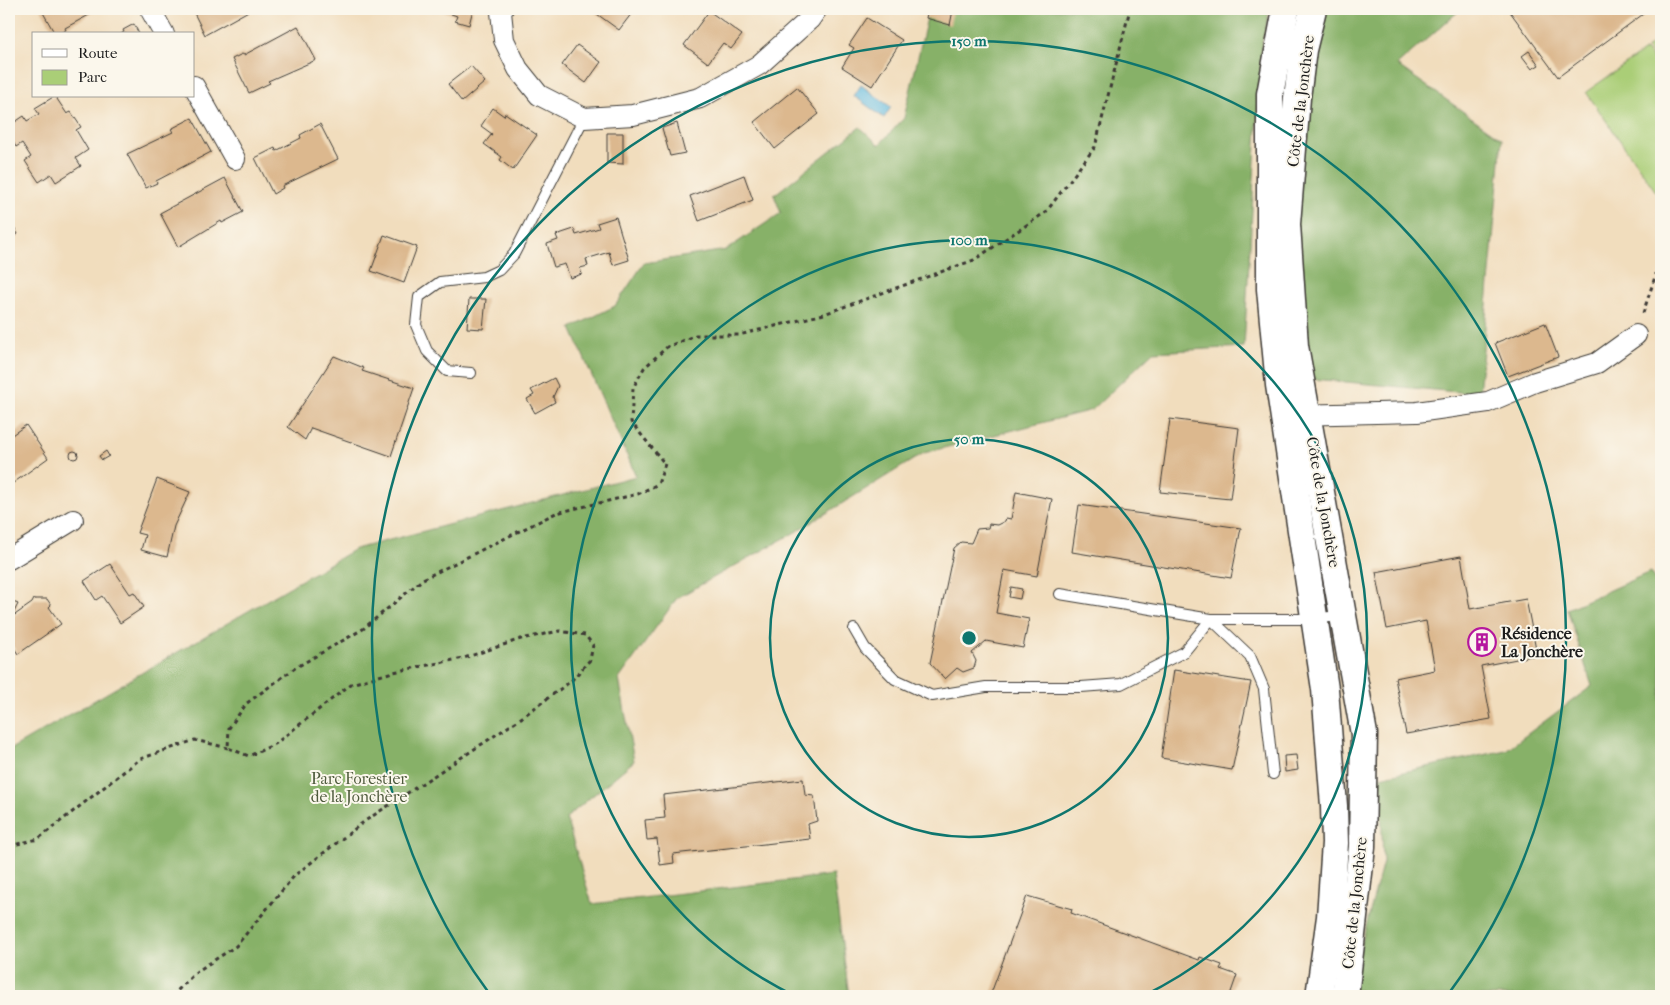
<svg xmlns="http://www.w3.org/2000/svg" width="1670" height="1005" viewBox="0 0 1670 1005" font-family="'IM FELL French Canon',serif">
<style>
.green{fill:#aace77;stroke:#63754a}
.forest{fill:#87b168;stroke:#526642}
.water{fill:#62badf;stroke:#3f6b7e}
.building{fill:#dcb88e}
.lines{fill:none;stroke-linecap:round;stroke-linejoin:round}
.service-casing{stroke:#3c3934;stroke-width:12}
.minor-casing{stroke:#3c3934;stroke-width:22}
.tertiary-casing{stroke:#3c3934;stroke-width:29}
.path{stroke:#3c3934;stroke-width:3;stroke-dasharray:4 4;stroke-linecap:butt}
.service{stroke:#fff;stroke-width:10}
.minor{stroke:#fff;stroke-width:20}
.tertiary{stroke:#fff;stroke-width:26}
.ring{fill:none;stroke:#0f766e;stroke-width:2.5}
.labels{text-anchor:middle;stroke-width:4;stroke-linejoin:round;paint-order:stroke}
.street-label{font-size:16px;fill:#1c1c1c;stroke:#fbf7ec}
.poi-label{font-size:16px;font-weight:bold;fill:#1c1c1c;stroke:#fbf7ec;text-anchor:start}
.park-label{font-size:16px;fill:#4e5a3c;stroke:#fbf7ec}
.centre{fill:#0f766e;stroke:#fbf7ec;stroke-width:2.5}
.ring-label{font-size:15px;text-anchor:middle;font-weight:bold;fill:#0f766e;stroke:#fbf7ec;stroke-width:4;stroke-linejoin:round;paint-order:stroke}
</style>
<rect width="100%" height="100%" fill="#fbf7ec"/>
<filter id="ink" filterUnits="userSpaceOnUse"><feTurbulence type="fractalNoise" baseFrequency=".02" numOctaves="2"/><feDisplacementMap in="SourceGraphic" scale="10" xChannelSelector="R" yChannelSelector="G"/><feConvolveMatrix kernelMatrix="1 2 1 2 8 2 1 2 1" color-interpolation-filters="sRGB"/></filter>
<filter id="wash" filterUnits="userSpaceOnUse"><feTurbulence type="fractalNoise" baseFrequency=".0096" numOctaves="4" result="noise"/><feDisplacementMap in="SourceGraphic" scale="20" xChannelSelector="R" yChannelSelector="G"/><feGaussianBlur stdDeviation="1.12" result="paint"/><feColorMatrix in="noise" values="0 0 0 0 0 0 0 0 0 0 0 0 0 0 0 0 0 1.4 0 .05"/><feComposite in="paint" operator="in"/></filter>
<g filter="url(#wash)">
<rect width="100%" height="100%" fill="#f1ddbd"/>
<!-- green -->
<g class="green">
<polygon points="1661,37 1661,68 1647,48"/>
<polygon points="1646,50 1661,71 1661,199 1586,92"/>
</g>
<!-- forest -->
<g class="forest">
<polygon points="929,9 1270,9 1262,43 1244,347 1153,352 1092,410 924,453 799,530 677,598 619,679 634,761 566,818 592,904 833,875 849,996 9,996 9,750 355,549 636,476 571,328 615,306 644,263 726,250 781,213 774,195 860,127 879,145 904,118"/>
<polygon points="1309,9 1461,9 1397,65 1502,139 1479,394 1301,378 1279,53"/>
<polygon points="1650,572 1661,590 1661,996 1374,996 1350,987 1383,862 1380,777 1506,750 1592,686 1567,609"/>
</g>
<!-- water -->
<polygon class="water" points="861,85 891,107 884,118 854,96"/>
<g id="blocks">
<!-- building -->
<g class="building">
<polygon points="41,9 100,9 65,28 66,30 59,34 55,34"/>
<polygon points="192,9 252,9 205,35"/>
<polygon points="437,9 473,9 469,25 455,21 457,16"/>
<polygon points="590,9 635,9 619,30"/>
<polygon points="758,9 771,9 766,15"/>
<polygon points="928,9 953,10 950,25 926,18"/>
<polygon points="1508,9 1650,9 1558,77"/>
<polygon points="709,11 742,35 731,49 723,43 708,63 684,45"/>
<polygon points="867,18 902,40 872,86 842,67 854,48 849,45"/>
<polygon points="134,24 139,34 121,34 124,32 123,30"/>
<polygon points="298,26 316,60 268,81 270,83 249,93 232,59 242,54 244,55"/>
<polygon points="577,45 601,62 586,83 562,65"/>
<polygon points="1529,51 1539,65 1532,69 1522,56"/>
<polygon points="471,66 485,82 462,102 448,84"/>
<polygon points="797,87 819,114 775,149 754,122"/>
<polygon points="55,96 67,114 71,112 81,127 76,130 88,150 76,158 81,166 56,182 51,174 39,182 25,161 31,157 22,143 16,147 9,135 9,126 24,116 27,121 39,114 35,108"/>
<polygon points="493,108 504,116 505,113 537,135 513,170 500,160 502,157 484,144 492,134 481,126"/>
<polygon points="192,118 211,152 156,181 157,183 146,188 127,154 173,132 171,129"/>
<polygon points="677,123 685,153 670,156 662,128"/>
<polygon points="320,124 338,159 282,186 283,188 273,194 255,158 275,148 276,151 301,138 300,135"/>
<polygon points="607,133 623,133 623,164 607,163"/>
<polygon points="744,175 753,200 699,221 690,196"/>
<polygon points="225,178 243,212 222,223 221,221 178,247 160,213"/>
<polygon points="616,217 629,260 613,265 609,252 586,259 588,266 580,268 582,274 570,278 565,264 554,267 547,244 558,240 556,235 574,229 576,235 599,228 597,223"/>
<polygon points="9,218 18,234 9,240"/>
<polygon points="384,235 417,247 404,283 371,271"/>
<polygon points="469,299 486,299 483,329 467,328"/>
<polygon points="1545,323 1558,357 1508,376 1495,343"/>
<polygon points="334,356 364,368 362,371 414,388 391,456 311,428 305,440 288,427"/>
<polygon points="554,378 558,386 553,397 555,402 535,413 527,399 534,395 531,390"/>
<polygon points="1170,419 1239,428 1230,499 1160,492"/>
<polygon points="26,425 48,458 9,486 9,437"/>
<polygon points="106,451 109,456 102,460 99,456"/>
<circle cx="74" cy="455" r="4"/>
<polygon points="157,479 190,492 174,526 167,557 141,550 145,535 137,533"/>
<polygon points="1016,492 1052,499 1037,576 1004,570 996,613 1029,619 1023,648 986,641 972,653 976,661 974,668 963,672 957,668 945,679 930,663 954,548 961,542 971,543 977,529 988,528 989,524 997,525 1005,521 1006,518 1011,519"/>
<polygon points="1079,505 1241,528 1231,578 1072,552"/>
<polygon points="1461,556 1470,609 1526,599 1537,655 1481,666 1491,719 1406,734 1395,678 1435,670 1426,621 1387,629 1376,572"/>
<polygon points="110,564 130,594 134,592 144,607 120,623 102,596 96,600 84,581"/>
<polygon points="1011,587 1022,589 1020,599 1009,597"/>
<polygon points="34,599 47,599 51,605 49,607 61,624 18,654 9,640 9,619 32,603"/>
<polygon points="9,600 18,604 12,616 9,615"/>
<polygon points="1174,670 1251,682 1232,770 1161,758"/>
<polygon points="1296,755 1298,770 1285,772 1284,756"/>
<polygon points="803,779 805,795 814,796 817,821 808,824 810,839 673,854 674,863 660,865 657,839 647,840 645,820 665,818 663,795"/>
<polygon points="1027,896 1072,909 1071,913 1199,960 1200,957 1222,965 1220,969 1237,975 1230,995 1234,996 990,996"/>
</g>
</g>
</g>
<g filter="url(#ink)">
<use href="#blocks" fill-opacity="0" stroke="#3c3934" stroke-width="1"/>
<g class="lines">
<defs>
<g id="service">
<polyline points="471,373 447,371 427,351 416,325 419,297 440,282 484,277 499,270 514,254 584,118"/>
<polyline points="1060,594 1211,619 1307,619 1342,616"/>
<polyline points="854,629 865,648 895,679 932,696 986,687 1081,687 1121,684 1184,652 1211,619 1250,656 1264,689 1273,774"/>
</g>
<g id="minor">
<polyline points="150,9 164,34"/>
<polyline points="503,9 501,12 504,40 518,69 539,95 584,118 633,115 700,98 759,65 810,19 817,9"/>
<polyline points="194,86 235,159"/>
<polyline points="1294,415 1417,412 1488,402 1535,382 1597,363 1636,335"/>
<polyline points="9,559 73,520"/>
</g>
<g id="tertiary">
<polyline points="1286,9 1270,94 1270,289 1279,385 1325,689 1334,806 1335,843 1330,917 1319,996"/>
<polyline points="1313,9 1303,50 1297,98 1287,224 1295,346 1364,734 1362,847 1345,996"/>
</g>
</defs>
<!-- service casing -->
<use href="#service" class="service-casing"/>
<!-- minor casing -->
<use href="#minor" class="minor-casing"/>
<!-- tertiary casing -->
<use href="#tertiary" class="tertiary-casing"/>
<!-- path -->
<g class="path">
<polyline points="1643,313 1661,259"/>
<polyline points="9,846 38,839 140,759 195,740 228,748"/>
<polyline points="172,996 196,972 236,946 295,875 365,821 517,721 571,681 590,660 593,645 585,635 559,631 521,639 464,658 393,672 351,684 275,744 249,756 228,748 229,728 247,703 295,668 363,629 423,579 556,513 638,494 658,484 665,464 631,422 633,388 644,368 667,347 696,335 739,335 824,314 974,260 1046,212 1095,147 1130,9"/>
</g>
<!-- service -->
<use href="#service" class="service"/>
<!-- minor -->
<use href="#minor" class="minor"/>
<!-- tertiary -->
<use href="#tertiary" class="tertiary"/>
</g>
</g>
<!-- distance rings -->
<g class="ring">
<circle cx="969" cy="638" r="199"/>
<path d="M795 996A398 398 0 1 1 1143 996"/>
<path d="M489 993A597 597 0 1 1 1449 993"/>
</g>
<!-- icons -->
<defs>
<symbol id="building-ring" viewBox="-11 -11 22 22"><circle r="9.5" fill="#fbf7ec" stroke="#b5179e" stroke-width="1.5"/><path d="M-4-6H4V6H1V3H-1V6H-4ZM-2.5-4.3h1.7v1.8h-1.7ZM.8-4.3h1.7v1.8H.8ZM-2.5-1h1.7V.8h-1.7ZM.8-1h1.7V.8H.8Z" fill="#b5179e"/></symbol>
</defs>
<g fill-rule="evenodd">
<use href="#building-ring" x="1466" y="626" width="32" height="32"/>
</g>
<g class="labels">
<!-- street labels -->
<g class="street-label">
<text transform="translate(1300 101) rotate(-83)" y="6">Côte de la Jonchère</text>
<text transform="translate(1324 502) rotate(80)" y="6">Côte de la Jonchère</text>
<text transform="translate(1354 903) rotate(-84)" y="6">Côte de la Jonchère</text>
</g>
<!-- poi labels -->
<g class="poi-label">
<text x="1501" y="639">Résidence<tspan x="1501" dy="18">La Jonchère</tspan></text>
</g>
<!-- park labels -->
<g class="park-label">
<text x="359" y="784">Parc Forestier<tspan x="359" dy="18">de la Jonchère</tspan></text>
</g>
</g>
<circle cx="969" cy="638" r="8" class="centre"/>
<g class="ring-label">
<text x="969" y="46">150 m</text>
<text x="969" y="245">100 m</text>
<text x="969" y="444">50 m</text>
</g>
<!-- margin -->
<rect width="1670" height="1005" fill="none" stroke="#fbf7ec" stroke-width="30"/>
<!-- legend -->
<rect x="32" y="32" width="162" height="65" fill="#fbf7ec" stroke="#a29f99"/>
<rect x="42" y="49" width="25" height="8" fill="#ffffff" stroke="#a29f99"/>
<text x="78" y="58" font-size="15" fill="#1c1c1c">Route</text>
<rect x="42" y="70" width="25" height="15" fill="#aace77" stroke="#a29f99"/>
<text x="78" y="82" font-size="15" fill="#1c1c1c">Parc</text>
</svg>
